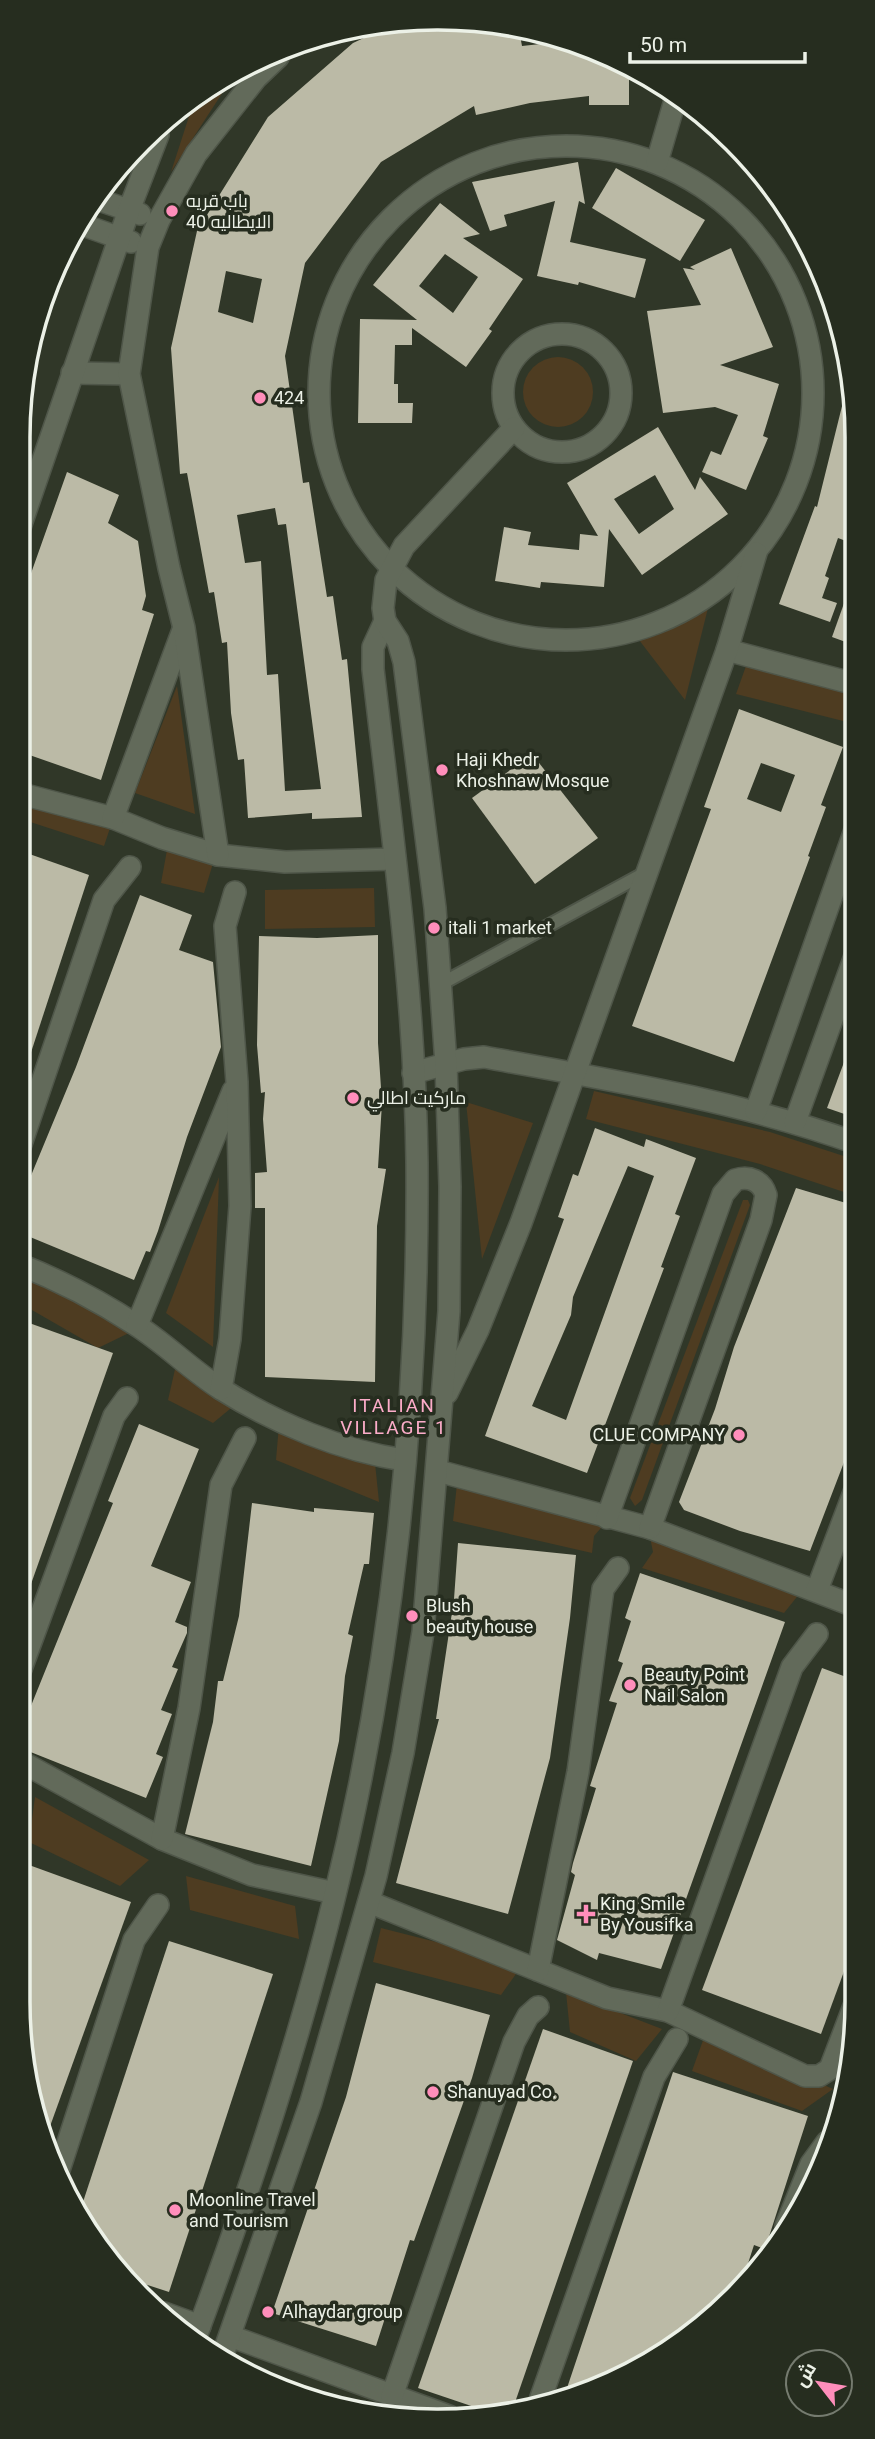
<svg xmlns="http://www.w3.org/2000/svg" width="875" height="2439" viewBox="0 0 875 2439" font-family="Roboto,Cairo,sans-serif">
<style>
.green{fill:#4e3c21}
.building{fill:#bbbaa6;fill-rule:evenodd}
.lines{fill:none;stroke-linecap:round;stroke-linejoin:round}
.service-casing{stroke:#4f5649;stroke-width:16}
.minor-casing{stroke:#4f5649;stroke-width:24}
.service{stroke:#626a5a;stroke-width:12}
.minor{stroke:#626a5a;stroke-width:21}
.poi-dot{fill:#ff8ebb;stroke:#262d1f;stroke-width:2.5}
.labels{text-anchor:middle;stroke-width:7;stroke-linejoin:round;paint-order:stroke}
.poi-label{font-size:18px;fill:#ecf1e7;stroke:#262d1f;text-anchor:start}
.neighbourhood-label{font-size:19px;letter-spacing:2px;fill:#fcacc9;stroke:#262d1f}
.rim{fill:none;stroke:#ecf1e7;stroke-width:3.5}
</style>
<rect width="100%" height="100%" fill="#303728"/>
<!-- green -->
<g class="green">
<polygon points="227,75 232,78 171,172 193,104"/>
<circle cx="558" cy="392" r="35"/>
<polygon points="711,596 685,700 636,636"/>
<polygon points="746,666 855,689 855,724 736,694"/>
<polygon points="177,686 195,814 135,793"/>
<polygon points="18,793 112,822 104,846 18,818"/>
<polygon points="167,850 214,860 204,893 161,883"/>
<polygon points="374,888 375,927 265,929 265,890"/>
<polygon points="594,1091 770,1132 856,1160 856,1196 760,1164 586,1119"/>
<polygon points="466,1102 533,1123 482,1259"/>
<polygon points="219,1177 213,1347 166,1313"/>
<polygon points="743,1200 748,1200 750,1205 642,1500 635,1506 630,1498"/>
<polygon points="20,1265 131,1332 98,1348 18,1302"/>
<polygon points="176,1365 236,1404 213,1423 168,1400"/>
<polygon points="279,1425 375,1463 379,1502 276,1460"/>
<polygon points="457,1484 607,1521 594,1536 592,1553 453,1521"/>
<polygon points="649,1532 804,1588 784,1613 642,1568 653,1552"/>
<polygon points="35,1797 149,1860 120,1886 29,1842"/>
<polygon points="186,1876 295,1906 299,1939 190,1910"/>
<polygon points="381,1928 523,1964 501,1995 373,1962"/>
<polygon points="566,1992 662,2029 636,2061 570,2032"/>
<polygon points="706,2032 833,2089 802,2111 692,2071"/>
</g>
<!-- building -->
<g class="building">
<path d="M398,22l121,8 3,16 46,-5 43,18v7h18v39h-40v-9l-59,7 -54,12 -2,-9 -93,56 -76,101 -20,93 18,127 6,-1 18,115 6,-1 9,64 5,-1 15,158 -50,2v-6l-64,5 -4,-59 -6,1 -7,-47 -4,-71 -5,1 -8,-51 -5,1 -22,-120 -7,1 -9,-126 26,-117 71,-114 85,-74zM226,271l36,8 -9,44 -35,-11zM275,508l3,17 8,-1 35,265 -36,2 -7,-117 -11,1 -6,-114 -16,2 -8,-48z"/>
<polygon points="578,162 585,204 579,201 570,242 646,259 635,298 579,282 578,285 537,276 555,201 504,215 507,226 490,231 472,182"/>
<polygon points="616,168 705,220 680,261 592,208"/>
<path d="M440,203l40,31 -17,4 60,41 -34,50 3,2 -26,36 -54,-39v17h-17l-1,39h4v19h15l-1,20h-54l2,-104 57,1 -44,-35zM445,254l33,23 -25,36 -34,-27z"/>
<polygon points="731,248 773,347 720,365 779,384 763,436 768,438 746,490 702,472 711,451 721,455 738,415 715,407 663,413 647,311 701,305 683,268 695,270 690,267"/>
<polygon points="846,390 854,391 854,544 838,538 825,576 829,578 822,598 837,603 830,622 779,604 815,506 817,507"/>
<path d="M658,427l37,63 5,-13 28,37 -86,61 -33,-46 -5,58 -63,-5 -1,6 -45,-7 9,-54 27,5 -3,13 51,5 1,-16 18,2 -31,-53zM655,475l19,34 -35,25 -25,-35z"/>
<polygon points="67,472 119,495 108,523 138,541 146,596 142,610 154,614 101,780 18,751 18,610"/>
<polygon points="852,581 854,582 854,645 832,637"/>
<path d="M739,709l104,38 -22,58 5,2 -18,49 2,1 -76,205 -102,-36 79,-217 -7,-2zM761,763l34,12 -14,37 -34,-13z"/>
<polygon points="532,754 598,838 535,884 472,798"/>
<polygon points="18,850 89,875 21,1083 18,1082"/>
<polygon points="140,895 192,915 179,950 213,962 221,1047 187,1137 158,1231 150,1252 146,1251 134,1280 18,1232 18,1207 76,1067"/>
<polygon points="378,935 378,1043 382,1103 378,1168 386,1169 377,1226 375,1382 265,1377 265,1208 255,1208 255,1173 267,1172 263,1119 265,1092 261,1093 257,1045 259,936 317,938"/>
<polygon points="853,1038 855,1038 856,1118 827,1108"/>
<path d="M595,1128l49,19 2,-8 50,19 -21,56 5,2 -19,51 3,1 -77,205 -102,-37 79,-217 -6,-2 15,-43 5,2zM628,1166l26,10 -88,244 -34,-14 39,-91 2,-18z"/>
<polygon points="796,1188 856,1206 856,1431 810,1551 740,1531 684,1510 679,1502 715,1409 734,1347"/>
<polygon points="18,1319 113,1353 20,1615 18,1614"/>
<polygon points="139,1424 199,1449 151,1566 191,1582 175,1622 187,1627 187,1633 172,1667 178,1669 161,1710 172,1714 156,1754 163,1757 146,1798 18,1747 18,1738 113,1503 108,1501"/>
<polygon points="252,1503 314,1512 314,1508 374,1513 369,1564 364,1564 348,1634 353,1636 345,1676 339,1741 311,1866 185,1834 213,1722 218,1681 223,1681 239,1616"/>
<polygon points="458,1543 576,1555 570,1618 550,1758 508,1914 396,1883 439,1719 436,1719 454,1599"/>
<polygon points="640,1573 785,1622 661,1969 599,1953 597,1960 557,1940 575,1875 571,1872 573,1863 596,1788 590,1786 617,1703 609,1701 623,1663 618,1661 631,1621 625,1618"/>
<polygon points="822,1668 857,1681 857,1936 821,2034 702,1990"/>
<polygon points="18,1861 131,1902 44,2143 18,2001"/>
<polygon points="169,1941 273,1974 169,2292 120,2276 81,2208"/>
<polygon points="376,1983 490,2015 472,2078 414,2241 410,2240 376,2346 272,2313 346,2097"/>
<polygon points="543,2029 633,2061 511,2414 495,2414 418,2388"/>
<polygon points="673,2072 808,2116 765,2249 754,2245 741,2285 670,2351 565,2394"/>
</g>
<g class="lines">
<defs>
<polyline id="service" points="441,984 647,872"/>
<g id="minor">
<circle cx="566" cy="393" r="247"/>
<polyline points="657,162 676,97"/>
<polyline points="96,199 140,214"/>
<polyline points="83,225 131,242"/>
<circle cx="562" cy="393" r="59"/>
<polyline points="72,373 129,374"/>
<polyline points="18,533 129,210 158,135"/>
<polyline points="727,650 855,684"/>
<polyline points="18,793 113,818 162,838 218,855 285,862 395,859"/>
<polyline points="113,818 183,630"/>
<polyline points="218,855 184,628 169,568 129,374 148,247 159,220 196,154 256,78 278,57"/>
<path d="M413,1073l51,-14 20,-2c126,23 251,43 372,86"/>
<polyline points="756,1111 855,830"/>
<polyline points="795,1122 855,956"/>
<polyline points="18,1153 104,900 130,867"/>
<path d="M18,1264c41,16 80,36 118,61 30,19 55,45 85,64 54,34 121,62 183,71"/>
<polyline points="137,1325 233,1091"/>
<polyline points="221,1389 230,1339 240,1206 237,1082 225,926 235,892"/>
<polyline points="447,1393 478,1330 521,1223 727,650 756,553"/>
<polyline points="438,1471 650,1528 857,1607"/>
<path d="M607,1518l116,-324 12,-14c14,-5 27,1 31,15l-5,25 -111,308"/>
<polyline points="817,1590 856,1487"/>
<polyline points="18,1677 114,1416 127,1398"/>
<polyline points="18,1760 162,1839 252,1875 335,1893"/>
<polyline points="162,1839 189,1708 221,1485 245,1438"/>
<polyline points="369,1902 607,1998 668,2011 805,2076 819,2076 830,2069 857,1998"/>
<polyline points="538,1970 578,1772 603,1589 618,1568"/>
<polyline points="668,2011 792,1667 817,1634"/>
<polyline points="59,2170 134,1940 158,1905"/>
<polyline points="786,2226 811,2164 827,2142"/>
<polyline points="164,2313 200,2326"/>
<polyline points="230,2336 449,2416"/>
<path d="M195,2339c54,-145 102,-290 139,-440 59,-237 85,-493 83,-737 -2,-165 -25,-329 -44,-493v-22l12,-26"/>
<polyline points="221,2360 311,2102 376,1876 403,1753 423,1632 449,1311 450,1187 446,1064 435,908 404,662 398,641 385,621 383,608 386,580 404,546 514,428"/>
<polyline points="392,2396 514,2042 528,2016 538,2007"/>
<polyline points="538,2406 654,2077 677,2039"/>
</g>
</defs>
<!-- service casing -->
<use href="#service" class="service-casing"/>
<!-- minor casing -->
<use href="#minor" class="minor-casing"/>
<!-- service -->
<use href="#service" class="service"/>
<!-- minor -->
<use href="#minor" class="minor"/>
</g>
<!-- markers -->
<g class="poi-dot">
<circle cx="172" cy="211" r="7"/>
<circle cx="260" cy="398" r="7"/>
<circle cx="442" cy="770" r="7"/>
<circle cx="434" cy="928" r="7"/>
<circle cx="353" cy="1098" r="7"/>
<circle cx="739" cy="1435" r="7"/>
<circle cx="412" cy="1616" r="7"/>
<circle cx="630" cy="1685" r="7"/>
<path d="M582.5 1903.5h7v7h7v7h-7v7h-7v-7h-7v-7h7z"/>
<circle cx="433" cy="2092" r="7"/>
<circle cx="175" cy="2210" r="7"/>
<circle cx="268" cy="2312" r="7"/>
</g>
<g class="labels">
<!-- poi labels -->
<g class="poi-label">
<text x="186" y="207">باب قريه<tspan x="186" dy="21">الايطاليه 40</tspan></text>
<text x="274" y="404">424</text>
<text x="456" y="766">Haji Khedr<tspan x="456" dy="21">Khoshnaw Mosque</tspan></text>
<text x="448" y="934">itali 1 market</text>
<text x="367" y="1104">ماركيت اطالي</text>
<text x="725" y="1441" text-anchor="end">CLUE COMPANY</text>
<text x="426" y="1612">Blush<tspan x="426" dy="21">beauty house</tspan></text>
<text x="644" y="1681">Beauty Point<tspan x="644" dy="21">Nail Salon</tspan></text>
<text x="600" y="1910">King Smile<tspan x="600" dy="21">By Yousifka</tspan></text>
<text x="447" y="2098">Shanuyad Co.</text>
<text x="189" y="2206">Moonline Travel<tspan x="189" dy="21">and Tourism</tspan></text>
<text x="282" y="2318">Alhaydar group</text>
</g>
<!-- neighbourhood labels -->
<g class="neighbourhood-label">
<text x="394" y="1412">ITALIAN<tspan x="394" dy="22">VILLAGE 1</tspan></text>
</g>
</g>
<!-- crop -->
<path d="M0 0H875V2439H0ZM437 30H438A407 407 0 0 1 845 437V2002A407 407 0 0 1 438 2409H437A407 407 0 0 1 30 2002V437A407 407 0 0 1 437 30Z" fill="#262d1f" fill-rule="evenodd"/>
<path class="rim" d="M437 30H438A407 407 0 0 1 845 437V2002A407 407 0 0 1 438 2409H437A407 407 0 0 1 30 2002V437A407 407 0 0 1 437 30Z"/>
<!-- north arrow -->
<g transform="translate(819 2383) rotate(301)"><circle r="33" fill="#262d1f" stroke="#757b6f" stroke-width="2"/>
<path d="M0-5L12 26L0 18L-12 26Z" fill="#ff8ebb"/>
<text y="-10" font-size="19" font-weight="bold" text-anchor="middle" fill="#ecf1e7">ش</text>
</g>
<!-- scale -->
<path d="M630 52v10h175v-10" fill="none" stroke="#ecf1e7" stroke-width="3.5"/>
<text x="640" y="52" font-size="21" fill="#ecf1e7" stroke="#262d1f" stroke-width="5" paint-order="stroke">50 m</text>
</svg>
